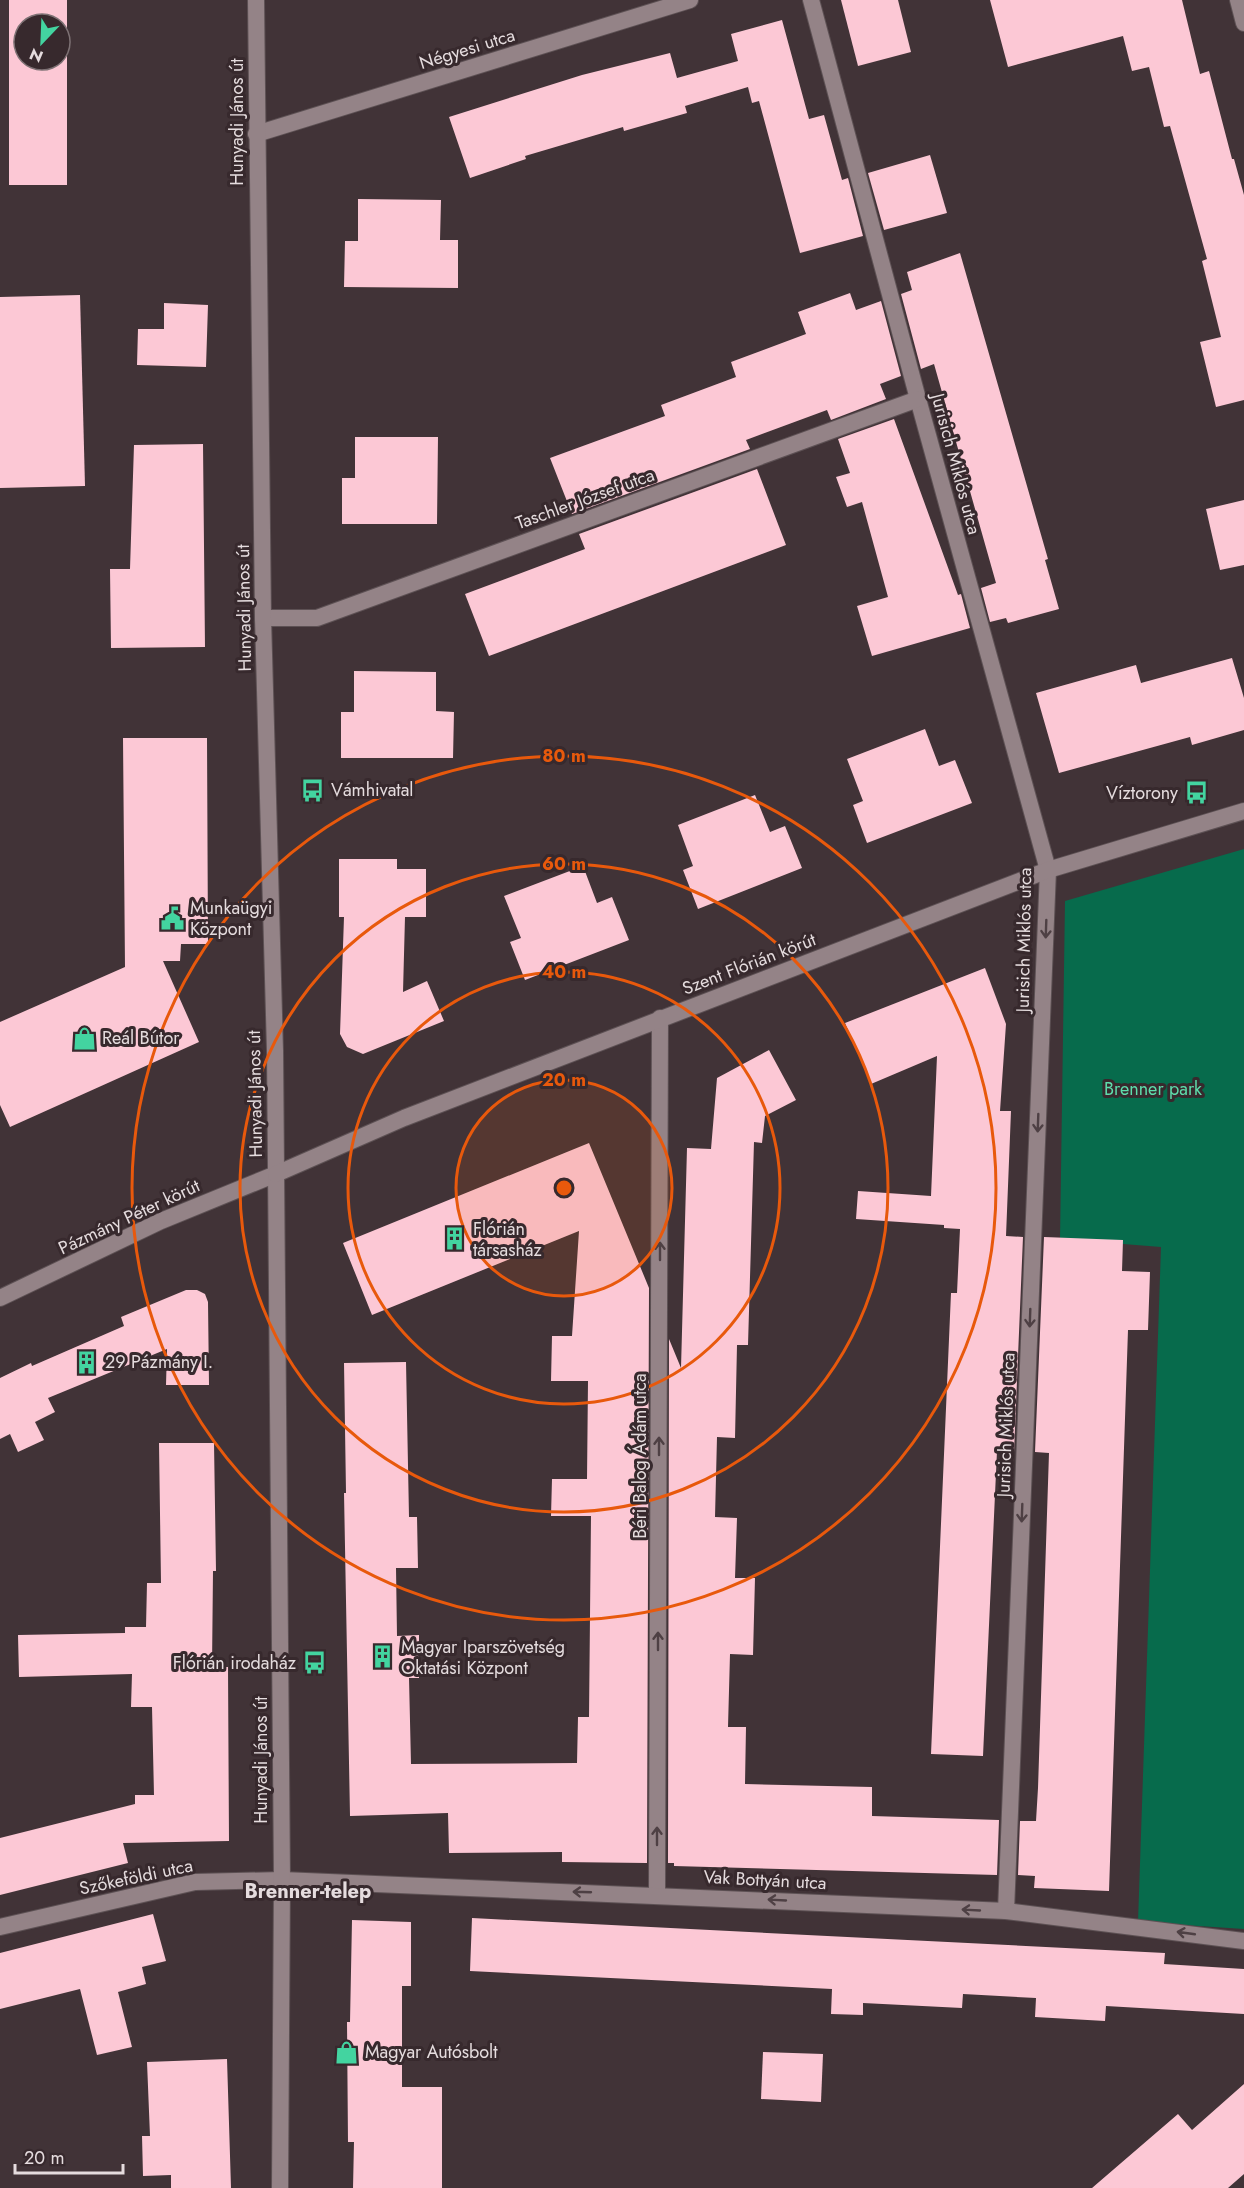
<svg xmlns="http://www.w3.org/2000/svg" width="1244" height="2188" viewBox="0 0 1244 2188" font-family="Jost,sans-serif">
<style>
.green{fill:#076b4c}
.building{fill:#fcc8d5;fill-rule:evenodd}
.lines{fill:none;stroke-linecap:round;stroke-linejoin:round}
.minor-casing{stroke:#5d5154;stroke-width:18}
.tertiary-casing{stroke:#5d5154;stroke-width:18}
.minor{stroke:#948387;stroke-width:16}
.tertiary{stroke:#948387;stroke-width:16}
.oneway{stroke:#4e4044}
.ring{fill:none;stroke:#e8590c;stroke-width:3}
.labels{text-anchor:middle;stroke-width:6;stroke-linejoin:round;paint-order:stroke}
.street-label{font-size:18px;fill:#e5dcde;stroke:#37292d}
.poi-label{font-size:18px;fill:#e5dcde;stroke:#37292d;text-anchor:start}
.park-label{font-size:18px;fill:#5eddac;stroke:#37292d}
.neighbourhood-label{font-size:20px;font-weight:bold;fill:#e5dcde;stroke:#37292d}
.centre{fill:#e8590c;stroke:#37292d;stroke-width:3}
.ring-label{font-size:18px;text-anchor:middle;font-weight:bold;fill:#e8590c;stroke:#37292d;stroke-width:6;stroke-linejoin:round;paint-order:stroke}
</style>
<rect width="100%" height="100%" fill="#413337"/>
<!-- green -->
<polygon class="green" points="1244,849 1244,1929 1138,1922 1161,1247 1060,1239 1065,901"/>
<!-- building -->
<g class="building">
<path d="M9,0h58v185h-58zM24,24h36v36h-36z"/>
<polygon points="841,0 898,0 911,52 858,66"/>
<polygon points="990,0 1182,0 1200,74 1209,71 1232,159 1234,159 1244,195 1244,400 1216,407 1200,342 1221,337 1202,261 1207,259 1170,126 1164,127 1149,67 1132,71 1123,36 1008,67"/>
<polygon points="782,20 809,119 824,115 842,180 848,178 863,236 800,253 759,101 752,103 748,87 685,106 687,113 624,131 623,127 525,156 526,159 470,178 449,117 582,75 670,53 677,78 738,61 731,34"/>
<polygon points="930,155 947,213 884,230 868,173"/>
<polygon points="358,199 441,200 440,240 458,240 458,288 344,287 345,241 358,241"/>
<polygon points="960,253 1048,559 1045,560 1059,609 1008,623 1006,618 990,622 981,588 996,583 934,364 921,369 901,294 912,290 907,272"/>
<polygon points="850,293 856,310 881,301 901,376 880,384 886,399 831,420 827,410 746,440 750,449 572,514 550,458 665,416 661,405 736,377 731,362 806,334 798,312"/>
<polygon points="80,295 85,486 0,488 0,297"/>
<polygon points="164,303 208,305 206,367 137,365 138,329 164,329"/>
<polygon points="894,419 958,595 961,594 970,628 872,656 857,606 888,597 862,502 847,507 836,477 850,473 838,439"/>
<polygon points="355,437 438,437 437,524 342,524 342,478 355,478"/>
<polygon points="203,444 205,647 111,648 110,569 130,569 134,445"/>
<polygon points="757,469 786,545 489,656 465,594 585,549 579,534"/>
<polygon points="1244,500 1244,565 1220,570 1206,509"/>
<polygon points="1232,658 1244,698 1244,730 1192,745 1190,737 1059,773 1036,693 1136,665 1141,683"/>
<polygon points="354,671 436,672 436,711 454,712 453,758 341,758 341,712 354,712"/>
<polygon points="925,729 939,766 955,760 972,803 867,843 853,805 863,801 847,759"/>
<polygon points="123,738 207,738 208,944 181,944 180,961 163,961 199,1042 10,1127 0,1105 0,1022 125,967"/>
<polygon points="755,795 770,832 785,826 802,868 698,909 683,870 693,866 678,825"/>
<polygon points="339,859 397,859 397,869 426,869 426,917 405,917 403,992 427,981 444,1021 363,1054 347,1047 340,1034 344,917 339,917"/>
<polygon points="583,866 597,903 612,897 629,940 525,980 510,942 521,938 504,896"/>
<polygon points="985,968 1006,1024 1000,1111 1011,1111 1006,1236 1023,1237 1014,1452 997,1451 983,1756 931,1754 951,1293 957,1293 960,1229 944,1228 944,1225 856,1219 858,1191 931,1196 937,1056 871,1084 845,1023"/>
<polygon points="769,1050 796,1100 765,1116 762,1143 754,1142 748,1345 737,1345 735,1438 717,1437 715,1517 737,1518 735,1578 755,1578 753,1655 730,1654 728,1727 746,1727 745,1784 872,1787 872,1816 999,1820 997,1875 674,1866 674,1863 668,1863 669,1339 681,1368 687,1148 711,1149 717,1078"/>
<polygon points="589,1143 649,1288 647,1863 562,1862 562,1852 449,1853 448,1813 350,1816 344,1493 346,1493 344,1363 406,1362 409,1517 417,1517 418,1568 396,1568 397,1636 419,1635 419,1678 409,1678 411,1764 577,1763 578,1717 589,1717 591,1516 551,1516 552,1479 587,1479 588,1381 551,1381 552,1336 572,1336 579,1231 372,1315 343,1243"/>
<polygon points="1044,1237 1123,1240 1122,1271 1150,1272 1148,1330 1128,1330 1109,1891 1034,1888 1035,1876 1018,1875 1020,1821 1036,1821 1038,1788 1049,1453 1035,1452"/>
<polygon points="186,1290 197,1290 205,1294 208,1302 209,1385 166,1385 167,1349 48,1398 55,1412 35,1422 44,1440 18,1452 10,1434 0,1439 0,1378 31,1363 32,1366 124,1326 121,1317"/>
<polygon points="159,1443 214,1443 216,1571 213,1571 212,1667 228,1667 229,1841 123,1843 128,1863 0,1895 0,1838 135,1804 135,1795 154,1795 152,1707 131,1707 132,1674 19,1677 18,1635 125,1633 125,1627 146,1627 147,1583 161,1583"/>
<polygon points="153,1914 166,1961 142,1967 146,1984 118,1992 132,2047 97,2055 80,1989 0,2009 0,1953"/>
<polygon points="472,1918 1165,1953 1164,1964 1244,1969 1244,2014 1106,2006 1105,2021 1035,2017 1036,1998 963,1994 962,2008 863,2003 863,2015 831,2014 832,1989 470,1971"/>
<polygon points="352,1920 411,1922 411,1986 402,1986 402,2087 442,2087 442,2188 353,2188 354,2142 348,2142 347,2022 350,2022"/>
<polygon points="763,2052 823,2054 821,2102 761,2099"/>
<polygon points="227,2059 231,2188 171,2188 171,2175 143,2176 142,2136 150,2136 147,2062"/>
<polygon points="1244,2084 1244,2174 1228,2188 1092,2188 1178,2114 1192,2130"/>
</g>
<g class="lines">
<defs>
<g id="minor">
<polyline points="811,0 918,399 1048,870 1006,1911"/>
<polyline points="1238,0 1244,23"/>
<polyline points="256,134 690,0"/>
<polyline points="263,618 317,618 918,399"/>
<polyline points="0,1298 161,1221 276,1174"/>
<polyline points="657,1895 660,1018"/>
<polyline points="0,1927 195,1882 282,1880 1006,1911 1244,1941"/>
</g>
<g id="tertiary">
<polyline points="256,0 263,618 275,1051 282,1880 280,2188"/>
<polyline points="276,1174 404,1118 1048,870 1244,811"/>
</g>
</defs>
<!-- minor casing -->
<use href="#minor" class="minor-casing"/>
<!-- tertiary casing -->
<use href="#tertiary" class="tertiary-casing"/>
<!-- minor -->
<use href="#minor" class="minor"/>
<!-- tertiary -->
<use href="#tertiary" class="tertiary"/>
</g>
<!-- one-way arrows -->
<defs><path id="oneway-shaft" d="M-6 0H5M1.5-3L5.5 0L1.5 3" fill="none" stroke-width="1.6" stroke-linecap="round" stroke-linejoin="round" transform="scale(1.5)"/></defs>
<g class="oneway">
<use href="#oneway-shaft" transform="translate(1046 929) rotate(92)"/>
<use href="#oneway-shaft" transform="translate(1038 1123) rotate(92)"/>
<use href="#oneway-shaft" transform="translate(660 1251) rotate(-90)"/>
<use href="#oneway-shaft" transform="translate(1030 1318) rotate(92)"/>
<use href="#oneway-shaft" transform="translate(659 1446) rotate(-90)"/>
<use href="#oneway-shaft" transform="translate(1022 1513) rotate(92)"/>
<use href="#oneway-shaft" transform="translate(658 1641) rotate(-90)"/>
<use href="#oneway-shaft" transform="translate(657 1836) rotate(-90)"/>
<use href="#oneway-shaft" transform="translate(582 1892) rotate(-178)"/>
<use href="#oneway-shaft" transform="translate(777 1900) rotate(-177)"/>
<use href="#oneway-shaft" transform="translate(971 1910) rotate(-177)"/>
<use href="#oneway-shaft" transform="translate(1186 1933) rotate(-172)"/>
</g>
<!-- distance rings -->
<circle cx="564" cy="1188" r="108" fill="#e8590c" fill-opacity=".12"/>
<g class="ring">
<circle cx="564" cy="1188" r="108"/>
<circle cx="564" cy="1188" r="216"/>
<circle cx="564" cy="1188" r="324"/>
<circle cx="564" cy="1188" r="432"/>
</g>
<!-- icons -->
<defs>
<symbol id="bus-bare" viewBox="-9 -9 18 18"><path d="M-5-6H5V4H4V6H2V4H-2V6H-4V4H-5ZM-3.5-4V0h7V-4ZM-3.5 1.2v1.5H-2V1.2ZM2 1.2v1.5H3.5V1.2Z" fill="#43d4a0" stroke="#37292d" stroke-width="2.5" paint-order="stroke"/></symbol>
<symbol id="civic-bare" viewBox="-9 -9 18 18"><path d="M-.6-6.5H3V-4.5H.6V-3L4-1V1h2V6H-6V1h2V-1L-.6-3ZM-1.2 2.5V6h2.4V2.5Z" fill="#43d4a0" stroke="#37292d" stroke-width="2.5" paint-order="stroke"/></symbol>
<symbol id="shop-bare" viewBox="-9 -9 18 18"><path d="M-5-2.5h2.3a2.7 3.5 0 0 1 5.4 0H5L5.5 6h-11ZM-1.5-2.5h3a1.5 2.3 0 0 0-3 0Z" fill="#43d4a0" stroke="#37292d" stroke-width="2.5" paint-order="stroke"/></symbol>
<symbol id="building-bare" viewBox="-9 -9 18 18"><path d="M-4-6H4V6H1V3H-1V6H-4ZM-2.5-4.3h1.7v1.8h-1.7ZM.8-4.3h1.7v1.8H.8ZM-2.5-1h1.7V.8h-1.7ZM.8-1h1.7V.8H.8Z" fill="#43d4a0" stroke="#37292d" stroke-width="2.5" paint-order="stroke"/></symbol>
</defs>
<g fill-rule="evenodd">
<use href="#bus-bare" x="296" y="774" width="33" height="33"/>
<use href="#bus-bare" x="1180" y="776" width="33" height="33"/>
<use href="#civic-bare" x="156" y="902" width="33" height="33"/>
<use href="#shop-bare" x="68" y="1022" width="33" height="33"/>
<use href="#building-bare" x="438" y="1222" width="33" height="33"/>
<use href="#building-bare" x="70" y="1346" width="33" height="33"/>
<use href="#building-bare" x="366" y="1640" width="33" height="33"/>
<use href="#bus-bare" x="298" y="1646" width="33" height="33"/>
<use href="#shop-bare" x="330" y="2036" width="33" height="33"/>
</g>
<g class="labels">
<!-- street labels -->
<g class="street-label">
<text transform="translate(467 49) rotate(-17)" y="6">Négyesi utca</text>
<text transform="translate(237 122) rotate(-90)" y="6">Hunyadi János út</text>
<text transform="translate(956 464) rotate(75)" y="6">Jurisich Miklós utca</text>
<text transform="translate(585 499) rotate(-20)" y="6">Taschler József utca</text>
<text transform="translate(244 608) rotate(-91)" y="6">Hunyadi János út</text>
<text transform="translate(1024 940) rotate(-89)" y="6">Jurisich Miklós utca</text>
<text transform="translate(749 964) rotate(-21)" y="6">Szent Flórián körút</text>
<text transform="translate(255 1094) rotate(-91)" y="6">Hunyadi János út</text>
<text transform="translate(129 1217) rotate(-25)" y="6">Pázmány Péter körút</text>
<text transform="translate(1006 1425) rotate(-88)" y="6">Jurisich Miklós utca</text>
<text transform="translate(640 1456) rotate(-90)" y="6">Béri Balog Ádám utca</text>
<text transform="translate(261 1760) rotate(-90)" y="6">Hunyadi János út</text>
<text transform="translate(136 1877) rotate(-12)" y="6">Szőkeföldi utca</text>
<text transform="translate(765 1880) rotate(3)" y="6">Vak Bottyán utca</text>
</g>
<!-- poi labels -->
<g class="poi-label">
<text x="331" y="796">Vámhivatal</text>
<text x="1178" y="799" text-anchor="end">Víztorony</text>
<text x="190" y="914">Munkaügyi<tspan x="190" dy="21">Központ</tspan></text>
<text x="102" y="1044">Reál Bútor</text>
<text x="473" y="1235">Flórián<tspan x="473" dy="21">társasház</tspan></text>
<text x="105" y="1368">29 Pázmány I.</text>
<text x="401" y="1653">Magyar Iparszövetség<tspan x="401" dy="21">Oktatási Központ</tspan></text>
<text x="296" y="1669" text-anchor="end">Flórián irodaház</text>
<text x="365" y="2058">Magyar Autósbolt</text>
</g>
<!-- park labels -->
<g class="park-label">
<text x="1153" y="1095">Brenner park</text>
</g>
<!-- neighbourhood labels -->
<g class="neighbourhood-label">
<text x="308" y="1898">Brenner-telep</text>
</g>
</g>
<circle cx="564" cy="1188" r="9" class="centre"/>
<g class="ring-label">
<text x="564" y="762">80 m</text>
<text x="564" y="870">60 m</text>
<text x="564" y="978">40 m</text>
<text x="564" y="1086">20 m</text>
</g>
<!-- north arrow -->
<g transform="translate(42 42) rotate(203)"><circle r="28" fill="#37292d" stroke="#7d7174" stroke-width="1.5"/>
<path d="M0-4.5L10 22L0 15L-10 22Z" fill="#43d4a0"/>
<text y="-9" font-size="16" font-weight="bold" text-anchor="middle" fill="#e5dcde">N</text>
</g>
<!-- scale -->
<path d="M15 2164v9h108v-9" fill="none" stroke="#e5dcde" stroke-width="3"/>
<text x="24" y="2164" font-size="18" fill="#e5dcde" stroke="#37292d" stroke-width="4.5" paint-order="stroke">20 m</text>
</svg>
